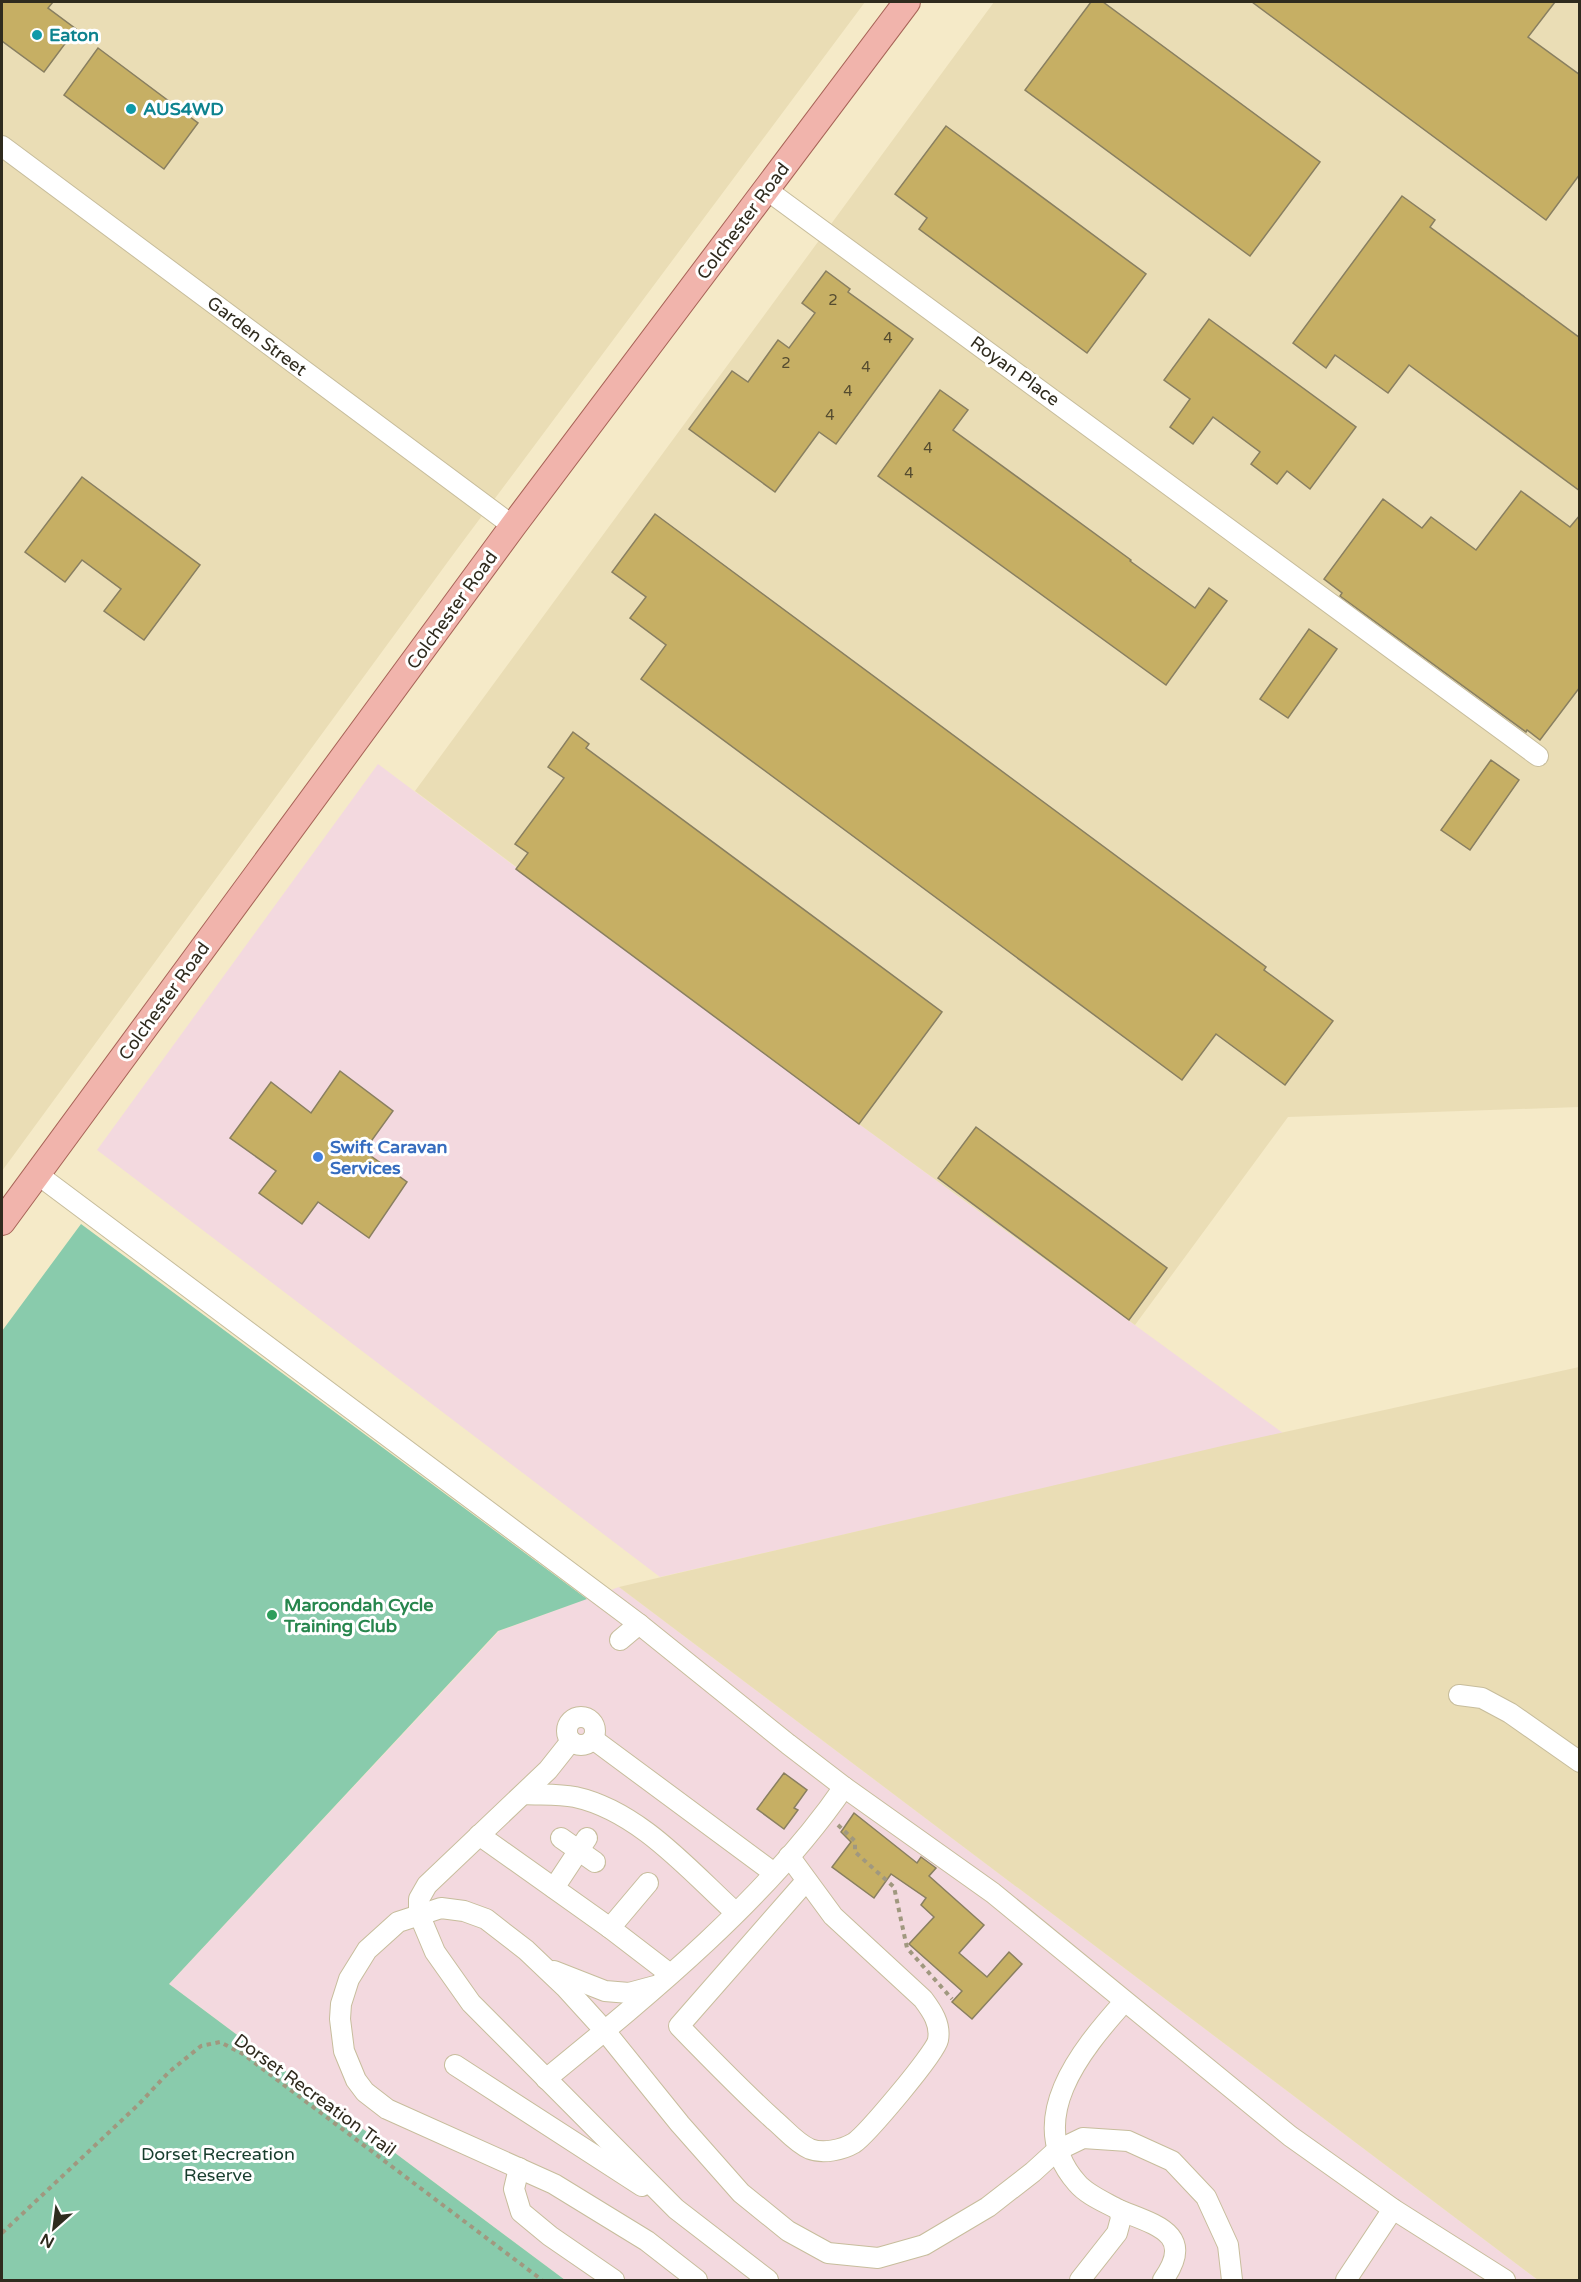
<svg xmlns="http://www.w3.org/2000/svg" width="1581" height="2282" viewBox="0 0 1581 2282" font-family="'Varela Round',sans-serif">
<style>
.commercial{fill:#f3d9df}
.built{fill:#eaddb5}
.green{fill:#89cbac}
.building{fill:#c6af64;stroke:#897f60;stroke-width:1.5}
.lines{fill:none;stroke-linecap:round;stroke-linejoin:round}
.minor-casing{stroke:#c7bd9c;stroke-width:22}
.major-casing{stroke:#a76457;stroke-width:28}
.path{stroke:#a0987f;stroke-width:4;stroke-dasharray:4.5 4.5;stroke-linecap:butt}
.minor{stroke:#fff;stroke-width:20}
.major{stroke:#f1b4ac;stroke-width:26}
.culture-dot{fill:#0f9aa8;stroke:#fff;stroke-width:2}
.shop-dot{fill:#3f7fe0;stroke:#fff;stroke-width:2}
.leisure-dot{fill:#2e9e5b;stroke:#fff;stroke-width:2}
.labels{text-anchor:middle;stroke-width:6;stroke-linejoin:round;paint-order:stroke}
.number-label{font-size:15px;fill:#554c30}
.culture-label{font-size:18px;font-weight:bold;fill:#0d838f;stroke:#fff;text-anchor:start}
.street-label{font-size:18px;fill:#2f2b1e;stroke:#fff}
.shop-label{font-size:18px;font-weight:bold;fill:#366cbe;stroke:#fff;text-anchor:start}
.leisure-label{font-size:18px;font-weight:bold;fill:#27864d;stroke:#fff;text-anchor:start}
.park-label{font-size:18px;fill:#173d2d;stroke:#fff}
</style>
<rect width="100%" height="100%" fill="#f5eac8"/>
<!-- commercial -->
<g class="commercial">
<polygon points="378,764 859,1124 1283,1433 660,1577 97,1150"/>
<polygon points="619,1587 1538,2280 565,2280 169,1984 499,1631"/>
</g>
<!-- built -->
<g class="built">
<polygon points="2,2 865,2 455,552 2,1171"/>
<polygon points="994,2 1579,2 1579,1107 1288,1117 1135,1325 859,1124 415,791"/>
<polygon points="1579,1367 1579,2280 1538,2280 619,1587 1226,1445"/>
</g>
<!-- green -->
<polygon class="green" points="81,1224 587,1599 498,1631 169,1984 565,2280 2,2280 2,1331"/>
<!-- building -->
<g class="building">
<polygon points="2,2 53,2 48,8 76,29 44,72 2,41"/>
<polygon points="1091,2 1103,2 1320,162 1250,256 1025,90"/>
<polygon points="1252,2 1555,2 1528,37 1580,75 1580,174 1546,220"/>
<polygon points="98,48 198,123 164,169 64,95"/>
<polygon points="946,126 1146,274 1087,353 919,229 927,218 895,194"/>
<polygon points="1402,196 1435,220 1430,227 1580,338 1580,491 1409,365 1388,393 1335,355 1326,368 1293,343"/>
<polygon points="826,271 850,289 848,292 913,339 836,444 819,432 775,492 689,429 732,371 748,382 778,340 789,348 815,313 802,303"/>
<polygon points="1209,319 1356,427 1310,489 1287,471 1277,484 1251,464 1260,452 1213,417 1193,444 1170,427 1190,399 1164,380"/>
<polygon points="940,390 968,410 953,430 1131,560 1130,561 1195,608 1209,588 1227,601 1166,685 878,476"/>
<polygon points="82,477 200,565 144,640 104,611 121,589 82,560 65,582 25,552"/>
<polygon points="1521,491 1570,527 1580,515 1580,687 1540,740 1527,730 1526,732 1340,596 1342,593 1324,579 1383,499 1422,528 1431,517 1476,550"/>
<polygon points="655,514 1266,967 1264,970 1333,1021 1285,1085 1216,1034 1182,1080 641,679 666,645 630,618 646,597 612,572"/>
<polygon points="1309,629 1337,649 1288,718 1260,699"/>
<polygon points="573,732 589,744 586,748 942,1012 859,1124 516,869 528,853 515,844 564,778 548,767"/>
<polygon points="1491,760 1519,780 1470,850 1441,830"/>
<polygon points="340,1071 393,1111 364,1151 407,1182 369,1238 318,1202 302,1224 259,1193 276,1171 230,1138 271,1082 311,1113"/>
<polygon points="976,1127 1167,1268 1129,1320 938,1178"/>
<polygon points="784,1773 807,1790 794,1808 798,1810 784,1829 757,1809"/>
<polygon points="854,1813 917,1863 921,1857 936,1868 929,1876 984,1925 959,1953 987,1977 1009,1952 1022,1964 972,2019 952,2002 962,1991 909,1944 934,1917 921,1905 926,1898 891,1874 874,1898 832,1867 851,1842 841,1832"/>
</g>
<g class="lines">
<defs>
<g id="minor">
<polyline points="2,146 513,526"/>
<polyline points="767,190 1538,756"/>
<polyline points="37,1174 639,1624 788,1744 844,1787 993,1893 1290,2136 1393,2209 1505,2280"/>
<polyline points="620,1640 639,1624"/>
<polyline points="1459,1695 1482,1698 1510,1713 1580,1762"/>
<circle cx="581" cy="1731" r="14"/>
<polyline points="593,1739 774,1873"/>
<polyline points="571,1741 548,1770 427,1885 419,1899 419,1914 435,1952 471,2003 676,2209 768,2280"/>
<path d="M524,1794c16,1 35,0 51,3 64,14 114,73 160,115"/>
<polyline points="479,1835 610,1928 670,1974"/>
<polyline points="561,1838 595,1862"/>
<path d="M789,1856l44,60 90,83c9,12 18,25 15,41 -3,14 -72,95 -84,103 -12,7 -31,11 -44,6 -14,-6 -25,-20 -36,-29 -33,-30 -64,-62 -95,-94l127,-145"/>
<polyline points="554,1888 587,1838"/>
<polyline points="610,1928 648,1883"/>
<polyline points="554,1971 605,1991 629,1993 655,1986"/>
<polyline points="455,2065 642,2186"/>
<path d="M546,2079c104,-85 222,-181 298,-292"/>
<polyline points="519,2168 514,2189 521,2212 550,2236 614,2280"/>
<path d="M1119,2210c37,15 77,24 44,70"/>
<polyline points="697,2280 647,2241 554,2184 387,2109 365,2092 356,2080 344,2051 340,2019 341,2004 349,1979 367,1950 398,1922 441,1908 464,1911 486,1919 526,1950 566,1988 605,2031 680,2124 741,2193 788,2231 828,2253 878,2258 924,2245 988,2207 1033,2172 1056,2151 1083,2138 1128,2141 1172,2161 1206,2197 1228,2245 1232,2280"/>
<path d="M1080,2280l37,-47 4,-15 -2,-8c-14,-8 -32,-15 -42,-27 -55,-62 4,-133 47,-181"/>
<polyline points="1346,2280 1393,2209"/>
</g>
<polyline id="major" points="2,1222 513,526 907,2"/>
</defs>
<!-- minor casing -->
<use href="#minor" class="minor-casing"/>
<!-- major casing -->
<use href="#major" class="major-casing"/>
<!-- path -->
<g class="path">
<polyline points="838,1825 855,1841 855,1852 894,1887 907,1948 952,1999"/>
<polyline points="2,2233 138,2105 169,2072 201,2046 220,2042 243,2054 542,2280"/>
</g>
<!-- minor -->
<use href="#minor" class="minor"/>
<!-- major -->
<use href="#major" class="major"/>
</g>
<!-- markers -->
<g class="culture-dot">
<circle cx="37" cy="35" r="6"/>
<circle cx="131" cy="109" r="6"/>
</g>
<circle class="shop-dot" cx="318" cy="1157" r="6"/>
<circle class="leisure-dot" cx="272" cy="1615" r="6"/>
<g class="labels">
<!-- number labels -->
<g class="number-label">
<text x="833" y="305">2</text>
<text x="888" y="343">4</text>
<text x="786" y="368">2</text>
<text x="866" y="372">4</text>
<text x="848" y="396">4</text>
<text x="830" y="420">4</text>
<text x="928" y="453">4</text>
<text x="909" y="478">4</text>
</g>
<!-- culture labels -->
<g class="culture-label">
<text x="49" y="41">Eaton</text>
<text x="143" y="115">AUS4WD</text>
</g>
<!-- street labels -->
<g class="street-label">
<text transform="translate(743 221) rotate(-53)" y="6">Colchester Road</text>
<text transform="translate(257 336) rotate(37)" y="6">Garden Street</text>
<text transform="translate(1015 371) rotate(36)" y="6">Royan Place</text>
<text transform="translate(452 610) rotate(-54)" y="6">Colchester Road</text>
<text transform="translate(164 1001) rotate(-54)" y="6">Colchester Road</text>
<text transform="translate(315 2095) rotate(36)" y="6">Dorset Recreation Trail</text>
</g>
<!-- shop labels -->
<g class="shop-label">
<text x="330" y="1153">Swift Caravan<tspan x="330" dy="21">Services</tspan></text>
</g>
<!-- leisure labels -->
<g class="leisure-label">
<text x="284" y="1611">Maroondah Cycle<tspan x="284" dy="21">Training Club</tspan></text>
</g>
<!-- park labels -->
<g class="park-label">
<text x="218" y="2160">Dorset Recreation<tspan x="218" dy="21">Reserve</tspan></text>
</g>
</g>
<!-- border -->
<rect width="1581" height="2282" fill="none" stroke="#2f2b1e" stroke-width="6"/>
<!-- north arrow -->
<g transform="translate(54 2228) rotate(208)" stroke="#ffffff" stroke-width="4.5" paint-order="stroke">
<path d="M0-4.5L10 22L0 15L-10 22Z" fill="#2f2b1e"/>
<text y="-9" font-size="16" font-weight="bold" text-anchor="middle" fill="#2f2b1e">N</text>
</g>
</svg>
